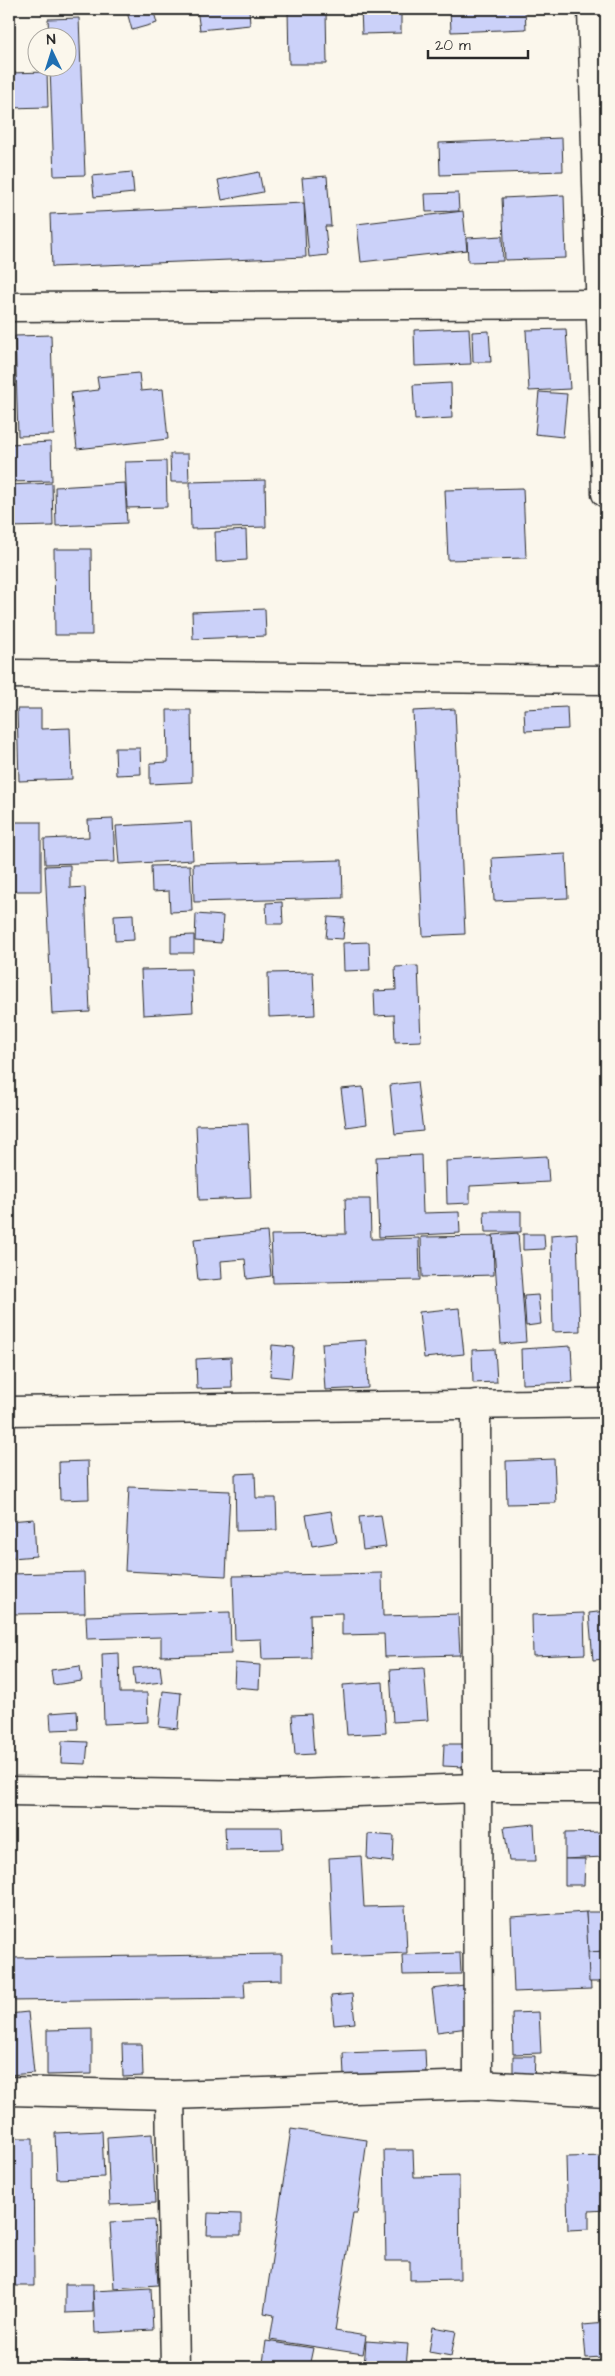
<svg xmlns="http://www.w3.org/2000/svg" width="615" height="2376" viewBox="0 0 615 2376" font-family="'Architects Daughter',sans-serif">
<style>
.building{fill:#cbd1f9;stroke:#2b2b2b}
.lines{fill:none;stroke-linecap:round;stroke-linejoin:round}
.minor-casing{stroke:#2b2b2b;stroke-width:31}
.minor{stroke:#fbf7ec;stroke-width:28}
</style>
<rect width="100%" height="100%" fill="#fbf7ec"/>
<filter id="ink" filterUnits="userSpaceOnUse"><feTurbulence type="fractalNoise" baseFrequency=".02" numOctaves="2"/><feDisplacementMap in="SourceGraphic" scale="10" xChannelSelector="R" yChannelSelector="G"/><feConvolveMatrix kernelMatrix="1 2 1 2 8 2 1 2 1" color-interpolation-filters="sRGB"/></filter>
<g filter="url(#ink)">
<!-- building -->
<g class="building">
<polygon points="138,9 153,9 157,23 132,30 127,12"/>
<polygon points="197,9 249,9 250,25 200,30"/>
<polygon points="288,9 326,11 327,64 289,64"/>
<polygon points="361,9 401,9 401,33 362,34"/>
<polygon points="450,9 525,9 526,29 451,32"/>
<polygon points="79,18 85,175 54,176 50,68 68,68 68,38 49,38 48,19"/>
<polygon points="47,72 48,107 9,108 9,73"/>
<polygon points="562,138 563,171 440,175 439,143"/>
<polygon points="132,172 134,193 94,197 92,176"/>
<polygon points="259,172 263,192 222,200 218,180"/>
<polygon points="327,176 331,226 325,226 328,255 309,257 302,178"/>
<polygon points="458,193 459,211 426,212 425,194"/>
<polygon points="564,195 566,258 505,260 502,198"/>
<polygon points="304,203 306,257 52,267 50,214"/>
<polygon points="463,211 467,250 361,262 357,224"/>
<polygon points="502,236 503,261 468,262 467,238"/>
<polygon points="469,328 471,364 415,366 414,330"/>
<polygon points="566,329 570,389 529,391 526,330"/>
<polygon points="489,331 491,362 473,362 472,332"/>
<polygon points="51,335 54,435 18,436 15,336"/>
<polygon points="139,373 141,391 163,389 168,439 77,449 71,393 99,390 97,377"/>
<polygon points="451,383 452,418 415,420 413,385"/>
<polygon points="539,392 567,394 563,437 535,434"/>
<polygon points="51,442 52,481 9,482 9,444"/>
<polygon points="170,454 188,454 189,482 171,482"/>
<polygon points="166,461 167,507 127,508 125,462"/>
<polygon points="265,480 266,527 191,529 190,482"/>
<polygon points="52,483 53,526 9,527 9,485"/>
<polygon points="125,483 127,523 56,526 55,487"/>
<polygon points="523,488 526,558 448,560 445,490"/>
<polygon points="246,530 247,560 216,562 215,532"/>
<polygon points="54,549 91,549 92,635 55,635"/>
<polygon points="265,609 266,636 193,639 192,612"/>
<polygon points="567,707 568,729 525,731 524,709"/>
<polygon points="17,709 41,709 41,729 70,728 72,779 19,781"/>
<polygon points="455,709 465,934 423,936 413,711"/>
<polygon points="167,710 191,710 192,782 150,784 150,763 168,762"/>
<polygon points="115,748 140,748 141,774 116,775"/>
<polygon points="113,819 115,862 45,864 44,839 89,837 88,820"/>
<rect x="9" y="822" width="32" height="69"/>
<polygon points="191,822 193,860 119,864 116,826"/>
<polygon points="566,854 568,898 494,901 492,858"/>
<polygon points="342,860 343,898 194,902 193,864"/>
<polygon points="70,865 70,888 85,887 90,1012 52,1014 45,866"/>
<polygon points="190,865 192,911 170,912 169,891 152,892 151,866"/>
<polygon points="282,902 283,924 267,924 266,903"/>
<polygon points="133,914 134,940 115,941 114,915"/>
<polygon points="196,914 223,916 221,943 195,941"/>
<polygon points="328,917 345,918 343,939 326,938"/>
<polygon points="194,935 194,953 171,953 171,936"/>
<polygon points="369,942 370,970 344,971 343,943"/>
<polygon points="418,966 421,1041 395,1042 394,1015 375,1016 374,991 396,990 395,967"/>
<polygon points="191,969 193,1012 143,1015 141,970"/>
<polygon points="313,972 315,1015 269,1017 268,973"/>
<polygon points="417,1082 423,1131 395,1134 390,1085"/>
<polygon points="363,1087 367,1124 346,1127 341,1089"/>
<polygon points="248,1124 251,1198 199,1200 196,1125"/>
<polygon points="421,1155 423,1213 459,1212 460,1233 379,1237 376,1157"/>
<polygon points="547,1156 549,1182 470,1186 470,1203 447,1204 446,1161"/>
<polygon points="345,1199 370,1199 371,1239 419,1238 420,1280 273,1283 271,1235 346,1234"/>
<polygon points="484,1211 521,1211 521,1232 485,1232"/>
<polygon points="267,1232 271,1276 247,1279 245,1259 221,1261 222,1279 198,1281 194,1239"/>
<polygon points="518,1233 526,1342 501,1344 493,1235"/>
<polygon points="577,1233 580,1331 553,1332 551,1235"/>
<polygon points="523,1234 544,1234 545,1249 523,1250"/>
<polygon points="493,1236 494,1275 422,1277 421,1237"/>
<polygon points="538,1295 541,1324 526,1326 524,1296"/>
<polygon points="459,1308 464,1354 424,1358 419,1312"/>
<polygon points="366,1340 368,1388 325,1390 322,1343"/>
<polygon points="272,1345 294,1347 291,1378 270,1376"/>
<polygon points="571,1346 573,1382 522,1384 521,1349"/>
<polygon points="495,1349 497,1382 473,1383 472,1350"/>
<polygon points="231,1357 232,1388 197,1389 196,1359"/>
<polygon points="554,1459 556,1503 507,1504 506,1461"/>
<polygon points="88,1461 89,1499 60,1500 59,1462"/>
<polygon points="255,1473 256,1498 276,1498 277,1530 236,1531 235,1474"/>
<polygon points="129,1487 230,1491 226,1576 125,1571"/>
<polygon points="331,1511 337,1542 312,1546 306,1515"/>
<polygon points="381,1515 386,1547 363,1550 359,1517"/>
<polygon points="34,1519 36,1556 12,1558 9,1521"/>
<polygon points="84,1572 85,1613 12,1614 11,1574"/>
<polygon points="382,1573 383,1616 458,1614 460,1655 385,1657 384,1634 342,1635 342,1613 310,1614 311,1658 262,1659 261,1639 235,1640 233,1576"/>
<polygon points="9,1596 10,1638 9,1638"/>
<polygon points="606,1611 606,1659 593,1660 589,1613"/>
<polygon points="230,1612 231,1654 161,1656 161,1637 87,1639 86,1616"/>
<polygon points="584,1613 585,1654 533,1656 532,1615"/>
<polygon points="9,1640 11,1657 9,1657"/>
<polygon points="119,1653 120,1693 147,1693 148,1722 104,1724 102,1654"/>
<polygon points="235,1663 260,1665 259,1689 234,1687"/>
<polygon points="80,1666 82,1681 53,1685 51,1670"/>
<polygon points="160,1666 162,1682 135,1685 133,1668"/>
<polygon points="424,1668 428,1720 393,1722 390,1670"/>
<polygon points="383,1682 386,1733 347,1735 343,1685"/>
<polygon points="163,1691 181,1693 178,1729 159,1727"/>
<polygon points="77,1711 78,1729 51,1730 50,1713"/>
<polygon points="311,1714 314,1754 295,1755 292,1715"/>
<polygon points="62,1741 88,1742 86,1764 61,1763"/>
<polygon points="444,1744 464,1744 463,1767 443,1766"/>
<polygon points="534,1824 536,1861 509,1861 504,1827"/>
<polygon points="225,1827 282,1827 283,1849 226,1850"/>
<polygon points="602,1832 603,1857 565,1859 565,1833"/>
<polygon points="368,1834 394,1836 393,1862 367,1859"/>
<polygon points="361,1856 364,1907 405,1906 407,1953 333,1956 329,1858"/>
<polygon points="565,1859 585,1859 584,1885 565,1885"/>
<polygon points="586,1912 591,1989 514,1992 511,1917"/>
<polygon points="586,1912 606,1912 606,1951 588,1952"/>
<polygon points="606,1951 606,1982 589,1982 588,1952"/>
<polygon points="460,1953 461,1974 403,1975 402,1955"/>
<polygon points="282,1954 282,1980 244,1981 245,1998 9,2001 9,1958"/>
<polygon points="464,1985 468,2028 437,2032 432,1989"/>
<polygon points="352,1994 355,2023 334,2025 331,1996"/>
<polygon points="28,2012 34,2073 9,2075 9,2014"/>
<polygon points="539,2012 541,2053 513,2054 512,2013"/>
<polygon points="92,2029 92,2074 47,2075 47,2030"/>
<polygon points="122,2044 142,2044 143,2076 123,2077"/>
<polygon points="425,2050 426,2074 344,2076 343,2053"/>
<polygon points="513,2056 535,2056 534,2082 513,2082"/>
<polygon points="291,2129 367,2140 357,2213 353,2213 335,2331 366,2336 363,2354 270,2340 274,2315 264,2313"/>
<polygon points="102,2131 104,2177 57,2179 55,2133"/>
<polygon points="152,2134 155,2203 110,2205 107,2137"/>
<polygon points="9,2138 33,2138 34,2286 9,2286"/>
<polygon points="384,2150 413,2150 414,2177 459,2176 460,2279 410,2280 410,2261 386,2261"/>
<polygon points="606,2156 606,2210 589,2211 589,2229 568,2230 566,2157"/>
<polygon points="208,2213 241,2214 241,2235 207,2235"/>
<polygon points="154,2220 158,2285 114,2288 110,2222"/>
<polygon points="65,2284 93,2284 93,2312 65,2313"/>
<polygon points="151,2288 153,2330 95,2333 93,2291"/>
<polygon points="606,2323 606,2367 603,2367 602,2357 586,2358 583,2325"/>
<polygon points="433,2327 456,2331 451,2356 429,2352"/>
<polygon points="266,2341 313,2348 309,2367 263,2363"/>
<polygon points="366,2341 408,2344 406,2367 364,2367"/>
<polygon points="29,2361 30,2367 9,2367 9,2362"/>
<polygon points="91,2362 91,2367 39,2367 39,2364"/>
</g>
<g class="lines">
<defs>
<g id="minor">
<polyline points="592,9 606,493"/>
<polyline points="9,307 606,304"/>
<polyline points="9,674 606,680"/>
<polyline points="476,1404 478,2085"/>
<polyline points="9,1411 606,1403"/>
<polyline points="9,1791 266,1795 477,1788 606,1788"/>
<polyline points="9,2091 170,2095 478,2085 606,2092"/>
<polyline points="170,2095 175,2367"/>
</g>
</defs>
<!-- minor casing -->
<use href="#minor" class="minor-casing"/>
<!-- minor -->
<use href="#minor" class="minor"/>
</g>
</g>
<!-- margin -->
<rect width="615" height="2376" fill="none" stroke="#fbf7ec" stroke-width="30"/>
<rect x="15" y="15" width="585" height="2346" fill="none" stroke="#2b2b2b" stroke-width="2" filter="url(#ink)"/>
<!-- north arrow -->
<g transform="translate(52 52) rotate(356)"><circle r="24" fill="#fbf7ec" stroke="#a8a59f"/>
<path d="M0-4L9 19L0 12L-9 19Z" fill="#1f6fb2"/>
<text y="-8" font-size="14" font-weight="bold" text-anchor="middle" fill="#2b2b2b">N</text>
</g>
<!-- scale -->
<path d="M428 50v8h100v-8" fill="none" stroke="#2b2b2b" stroke-width="2.5"/>
<text x="435" y="50" font-size="15" fill="#2b2b2b" stroke="#fbf7ec" stroke-width="4" paint-order="stroke">20 m</text>
</svg>
